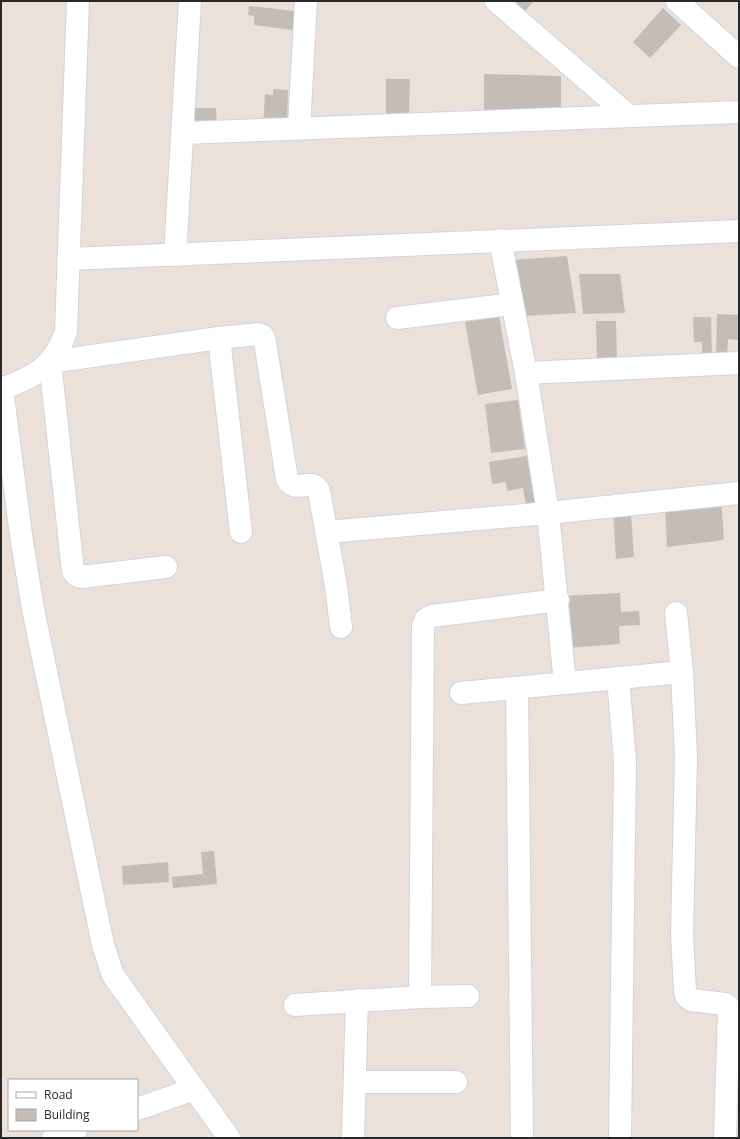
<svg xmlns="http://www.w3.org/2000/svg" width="740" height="1139" viewBox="0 0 740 1139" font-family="'Open Sans',sans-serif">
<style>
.building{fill:#c3bdb5}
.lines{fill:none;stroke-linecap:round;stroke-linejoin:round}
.minor-casing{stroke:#ced4e3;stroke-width:24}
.minor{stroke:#fff;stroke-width:22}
</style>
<rect width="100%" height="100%" fill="#ece1d9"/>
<!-- building -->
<g class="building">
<polygon points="512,1 534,1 524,12"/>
<polygon points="249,6 295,11 293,30 254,25 254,16 248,15"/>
<polygon points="663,8 681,25 650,58 633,42"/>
<polygon points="484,74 561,76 561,115 484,114"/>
<polygon points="386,79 410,79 409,115 386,115"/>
<polygon points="273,89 288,90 287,129 263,127 265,94 273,95"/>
<polygon points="192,108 216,108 217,128 192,128"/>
<polygon points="567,256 576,313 524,316 511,260"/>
<polygon points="579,274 620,274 625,313 583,314"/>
<polygon points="717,314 739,315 739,340 728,339 727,357 716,357"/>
<polygon points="499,316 512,389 478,395 465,322"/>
<polygon points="693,317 711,317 712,358 702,359 702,342 694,342"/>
<polygon points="596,321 616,321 617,364 597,364"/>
<polygon points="518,400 525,449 491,453 485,404"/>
<polygon points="533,455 541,509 527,511 523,488 507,491 506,482 492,484 489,462"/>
<polygon points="721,499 724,540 667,547 665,505"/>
<polygon points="613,510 631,514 634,557 616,559"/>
<polygon points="620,593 621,612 639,611 640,625 619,626 620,644 567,648 564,596"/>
<polygon points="214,851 217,884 173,888 172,877 203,874 201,852"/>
<polygon points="168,862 169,882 123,885 122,866"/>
</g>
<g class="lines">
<defs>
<g id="minor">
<polyline points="496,1 629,116"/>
<polyline points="677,1 739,57"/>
<polyline points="299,128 306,1"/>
<polyline points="183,133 739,112"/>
<polyline points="500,240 526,373 548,513 565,683"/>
<polyline points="175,255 190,1"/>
<polyline points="68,259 739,231"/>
<polyline points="397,318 512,304"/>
<polyline points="219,338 241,532"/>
<polyline points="526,373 739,363"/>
<path d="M1,389c34,-12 52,-22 65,-57l12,-331"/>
<polyline points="2,389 21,535 33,609 103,945 113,975 229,1138"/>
<polyline points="327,532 548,513 739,493"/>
<path d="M166,567l-85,10 -5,-2 -3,-4 -23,-209 169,-24 39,-4 5,2 2,6 22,137c9,16 24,-3 32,12l17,95 5,41"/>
<polyline points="676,613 682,672 686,757 682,935 685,991 687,997 691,1000 725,1004 728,1006 729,1011 725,1138"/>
<polyline points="618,678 625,761 620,1138"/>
<polyline points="517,688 522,1138"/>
<polyline points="461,693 682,672"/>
<polyline points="420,997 423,626 426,619 432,616 558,600"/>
<polyline points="295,1005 420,997 468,996"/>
<polyline points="355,1082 456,1082"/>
<polyline points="137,1109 194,1089"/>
<polyline points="53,1138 76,1130"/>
<polyline points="353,1138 357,1000"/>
</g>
</defs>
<!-- minor casing -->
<use href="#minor" class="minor-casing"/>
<!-- minor -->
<use href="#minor" class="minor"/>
</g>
<!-- border -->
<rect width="740" height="1139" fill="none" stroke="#282828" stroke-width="4"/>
<!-- legend -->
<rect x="8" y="1079" width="130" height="52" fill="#ffffff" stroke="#a9a9a9"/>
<rect x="16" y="1092" width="20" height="6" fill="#ffffff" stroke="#a9a9a9"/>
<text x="44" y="1099" font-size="12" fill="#282828">Road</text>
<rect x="16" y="1109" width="20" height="12" fill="#c3bdb5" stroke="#a9a9a9"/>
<text x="44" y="1119" font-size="12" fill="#282828">Building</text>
</svg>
